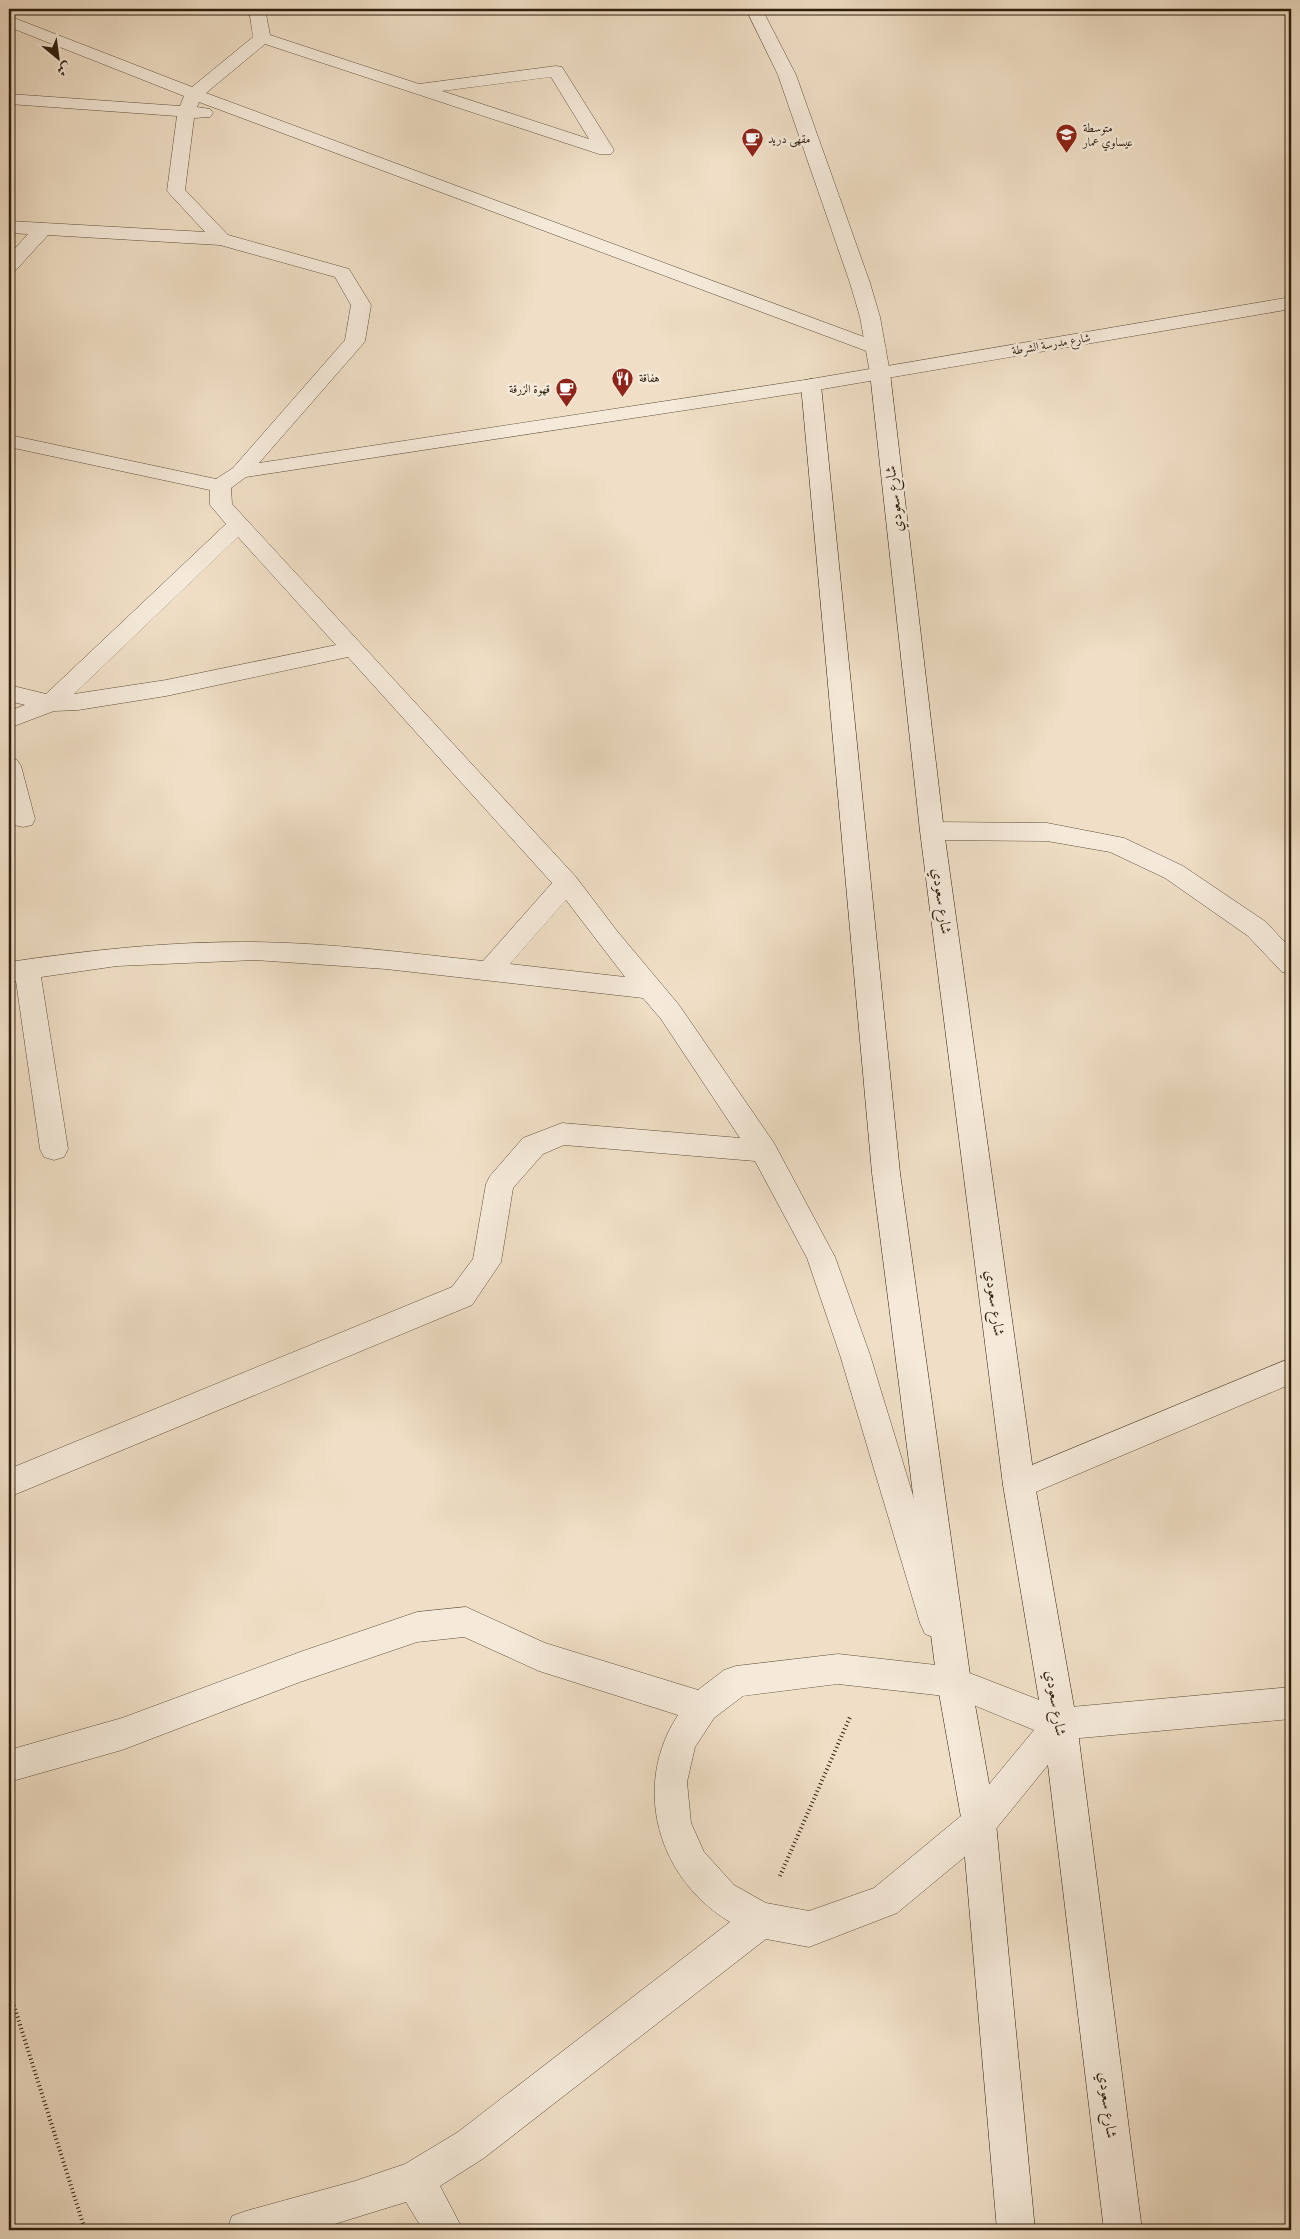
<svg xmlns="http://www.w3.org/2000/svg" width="1300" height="2239" viewBox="0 0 1300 2239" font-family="'IM FELL Double Pica',Amiri,serif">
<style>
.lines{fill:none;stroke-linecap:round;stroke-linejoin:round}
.minor-casing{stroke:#5e4e3b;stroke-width:1}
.tertiary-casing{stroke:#5e4e3b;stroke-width:1}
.secondary-casing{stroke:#2d1e0d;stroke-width:1}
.path{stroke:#2d1e0d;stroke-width:4;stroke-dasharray:1 3;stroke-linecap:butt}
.minor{fill:#f5eada;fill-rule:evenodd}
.tertiary{fill:#f5eada;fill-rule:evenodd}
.secondary{fill:#f5eada;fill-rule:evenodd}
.labels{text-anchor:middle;stroke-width:5;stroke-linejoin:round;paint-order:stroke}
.far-poi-label{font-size:12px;fill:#2d1e0d;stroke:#f5eada;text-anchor:start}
.far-street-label{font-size:12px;fill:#2d1e0d;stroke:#f5eada}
.street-label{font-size:15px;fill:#2d1e0d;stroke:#f5eada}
</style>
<rect width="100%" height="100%" fill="#f0dfc6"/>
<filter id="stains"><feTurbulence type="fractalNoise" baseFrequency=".004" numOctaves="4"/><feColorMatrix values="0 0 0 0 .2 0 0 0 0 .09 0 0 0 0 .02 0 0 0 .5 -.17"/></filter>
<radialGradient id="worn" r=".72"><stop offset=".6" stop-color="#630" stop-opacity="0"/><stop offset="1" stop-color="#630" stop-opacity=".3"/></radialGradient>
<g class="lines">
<defs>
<g id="minor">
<path d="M249,9h16l5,26 149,49 137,-18 6,1 52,83 -3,4h-12l-334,-110 -59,49 677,251 3,4 -3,4h-14l-670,-250 -2,5 13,2 3,4 -3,4 -16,1 -9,72 43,45 121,34 22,36 -6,36 -3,4 -103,118 552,-84 480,-82v12l-480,82 -565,86 -15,11 1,16 344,373 41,54 62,74 95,138 61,114 35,98 82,268 -5,11 -11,4 -11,-4 -5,-11 -80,-268 -33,-97 -52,-97 -191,-16 -21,9 -30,34 -12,74 -29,43 -463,192v-28l443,-182 21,-28 13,-75 4,-8 33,-38 39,-15 178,15 -79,-119 -18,-21 -257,-29 -131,-9 -138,6 -76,11 27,172 -4,8 -10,3 -10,-3 -4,-8 -24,-168 -7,1v-20c81,-12 164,-21 246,-20 76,1 152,11 228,19l69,-78 -204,-226 -182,39 -88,14 -24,1 -45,17v-17l16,-6 -16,-4v-16l37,9 180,-170 -16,-19v-15l-201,-43v-12l207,44 17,-11 112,-128 6,-35 -16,-28 -115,-32 -172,-10 -32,35 -7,2v-17l19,-21 -19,-1v-12l196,11 -38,-41 10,-75 -168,-12v-10l171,12 4,-10 -175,-69v-11l183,71 61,-50zM551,77l38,62 -147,-48zM238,537l98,108 -170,35 -92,14zM566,900l59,77 -115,-13z"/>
<polygon points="9,758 17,760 21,766 35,819 32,825 23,827 14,825 9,811"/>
<polygon points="932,822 1047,823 1124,838 1183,866 1266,922 1291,949 1291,974 1282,972 1248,936 1165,878 1110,852 1047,841 932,840 923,837 920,831 923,825"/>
<polygon points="1291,1358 1291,1384 1019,1499 1008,1495 1003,1485 1008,1475"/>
<path d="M466,1607l79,36 153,47 26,-20 12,-4 102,-12 116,13 106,41 231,-21v32l-222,20 -78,96 -94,78 -88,34 -43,-8 -282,219 -44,28 23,44h-40l-17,-28 -91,28h-88l5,-14 14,-5 109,-30 50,-17 53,-32 272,-210c-72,-43 -99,-135 -52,-207l-139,-44 -75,-34 -47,5 -117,40 -178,68 -113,32v-32l113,-32 178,-66 117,-40zM838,1684l116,13 80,33 -67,81 -93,77 -65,23 -43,-8 -32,-18 -30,-33 -13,-29 -4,-41 8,-35 19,-29 29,-22z"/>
</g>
<polygon id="tertiary" points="746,9 762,9 796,75 870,283 880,317 890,373 887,377 880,379 873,377 870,373 860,317 850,283 778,75"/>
<g id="secondary">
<polygon points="880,367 887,369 890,373 944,831 1035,1485 1077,1724 1142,2230 1104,2230 1043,1724 1003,1485 920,831 870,373 873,369"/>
<polygon points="811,379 818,381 821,385 900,1173 971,1682 996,1823 1035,2230 997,2230 962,1823 937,1682 872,1173 801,385 804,381"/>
</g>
</defs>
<!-- minor casing -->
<use href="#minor" class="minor-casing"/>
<!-- tertiary casing -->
<use href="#tertiary" class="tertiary-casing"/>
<!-- secondary casing -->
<use href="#secondary" class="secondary-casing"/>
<!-- path -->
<g class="path">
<polyline points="780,1876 850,1717"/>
<polyline points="9,1990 85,2230"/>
</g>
<!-- minor -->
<use href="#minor" class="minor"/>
<!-- tertiary -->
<use href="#tertiary" class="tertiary"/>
<!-- secondary -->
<use href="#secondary" class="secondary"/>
</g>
<!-- icons -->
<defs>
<symbol id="school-pin" viewBox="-11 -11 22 30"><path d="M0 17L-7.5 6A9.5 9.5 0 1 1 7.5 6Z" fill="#8f2418" stroke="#f5eada"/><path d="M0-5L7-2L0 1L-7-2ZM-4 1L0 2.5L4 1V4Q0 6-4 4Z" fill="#fff"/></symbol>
<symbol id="cafe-pin" viewBox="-11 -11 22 30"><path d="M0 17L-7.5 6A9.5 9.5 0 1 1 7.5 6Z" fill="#8f2418" stroke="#f5eada"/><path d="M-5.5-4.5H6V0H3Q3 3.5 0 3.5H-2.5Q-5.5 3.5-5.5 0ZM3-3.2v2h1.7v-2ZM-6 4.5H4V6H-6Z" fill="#fff"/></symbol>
<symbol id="restaurant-pin" viewBox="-11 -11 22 30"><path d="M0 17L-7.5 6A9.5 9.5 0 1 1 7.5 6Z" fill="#8f2418" stroke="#f5eada"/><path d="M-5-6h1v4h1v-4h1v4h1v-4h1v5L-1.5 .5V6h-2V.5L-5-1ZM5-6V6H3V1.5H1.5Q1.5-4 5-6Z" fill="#fff"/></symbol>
</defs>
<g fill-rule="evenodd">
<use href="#school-pin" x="1054" y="122" width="25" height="34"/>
<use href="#cafe-pin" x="740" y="126" width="25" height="34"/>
<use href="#restaurant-pin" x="610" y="366" width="25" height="34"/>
<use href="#cafe-pin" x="554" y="376" width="25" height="34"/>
</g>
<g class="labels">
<!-- far-poi labels -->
<g class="far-poi-label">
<text x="1083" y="132">متوسطة<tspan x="1083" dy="14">عيساوي عمار</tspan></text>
<text x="768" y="143">مقهى دريد</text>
<text x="639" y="382">هفاقة</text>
<text x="550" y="393" text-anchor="end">قهوة الزرقة</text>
</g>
<!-- far-street labels -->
<g class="far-street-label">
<text transform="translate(1051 344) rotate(-10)" y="4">شارع مدرسة الشرطة</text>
</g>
<!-- street labels -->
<g class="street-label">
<text transform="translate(894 499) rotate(-97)" y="5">شارع سعودي</text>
<text transform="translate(942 901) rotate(82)" y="5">شارع سعودي</text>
<text transform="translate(995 1303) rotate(82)" y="5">شارع سعودي</text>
<text transform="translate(1056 1703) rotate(81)" y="5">شارع سعودي</text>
<text transform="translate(1108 2105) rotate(83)" y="5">شارع سعودي</text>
</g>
</g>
<!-- margin -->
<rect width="1300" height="2239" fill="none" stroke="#f0dfc6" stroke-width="30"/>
<rect x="10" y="10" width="1280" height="2219" fill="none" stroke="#2d1e0d" stroke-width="2.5"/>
<rect x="15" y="15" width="1270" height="2209" fill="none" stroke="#2d1e0d"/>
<!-- north arrow -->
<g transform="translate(58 58) rotate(151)" stroke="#f5eada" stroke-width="4" paint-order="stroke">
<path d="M0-4L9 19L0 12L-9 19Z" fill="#2d1e0d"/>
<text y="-8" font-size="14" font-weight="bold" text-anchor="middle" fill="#2d1e0d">ش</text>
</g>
<rect width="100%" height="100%" filter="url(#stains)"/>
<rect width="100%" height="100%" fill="url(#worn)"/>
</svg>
